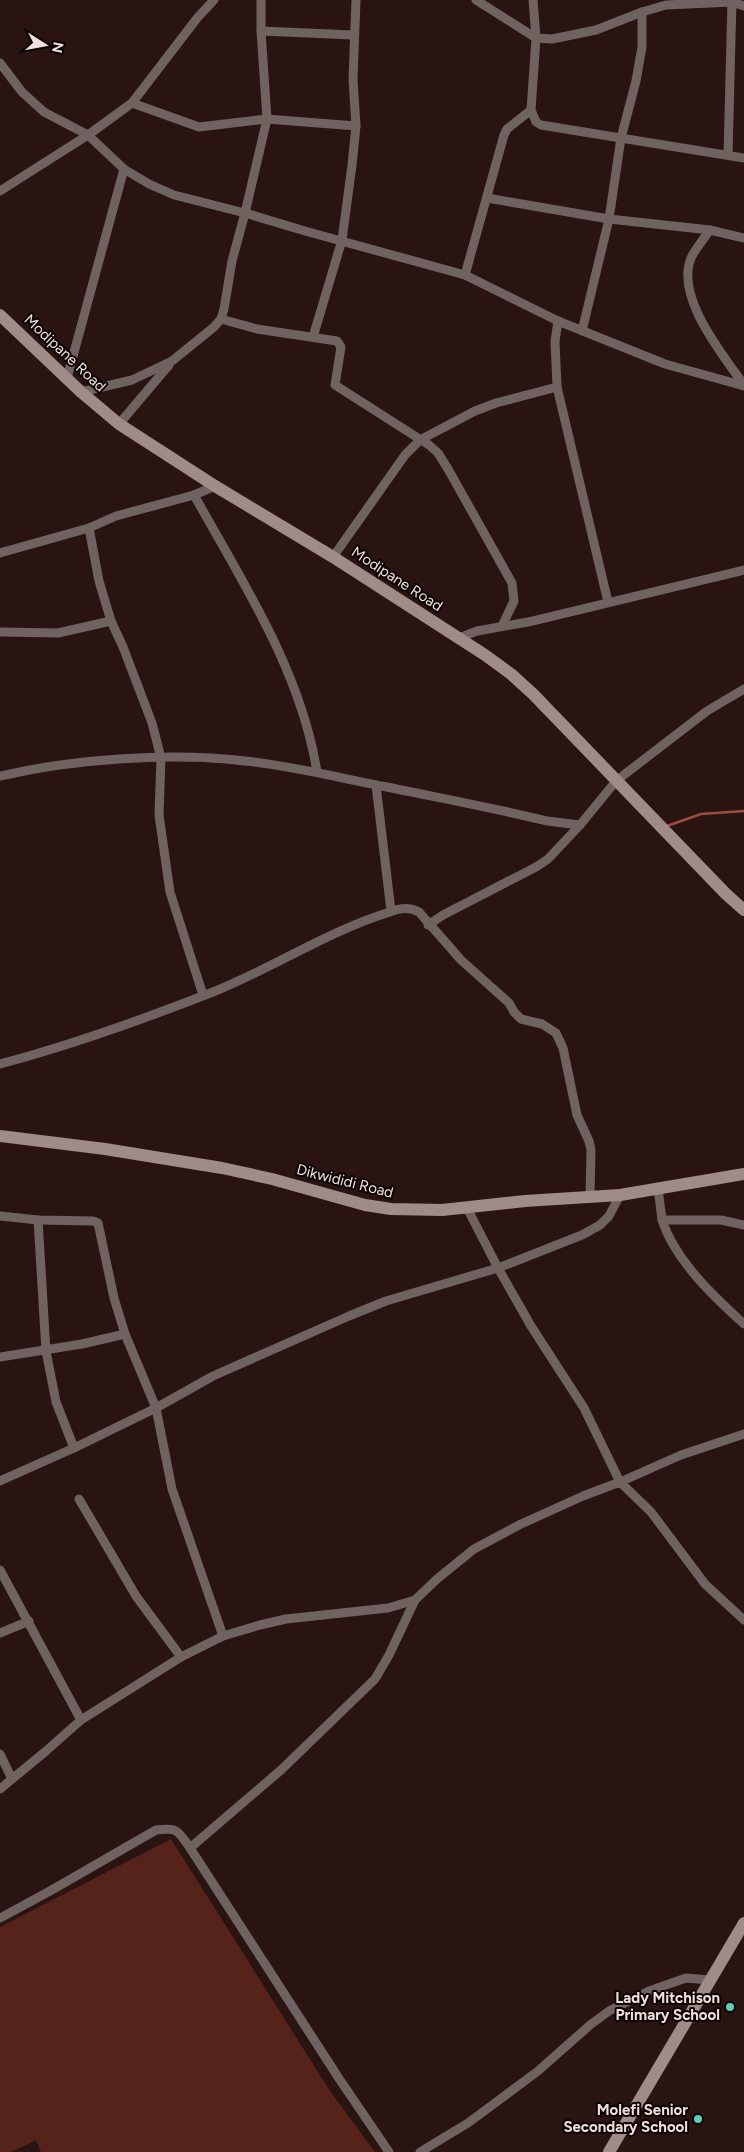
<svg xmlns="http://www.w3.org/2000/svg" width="744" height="2152" viewBox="0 0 744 2152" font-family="Figtree,sans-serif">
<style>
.green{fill:#56231b}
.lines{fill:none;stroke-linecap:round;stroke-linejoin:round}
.stream{stroke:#9c4c40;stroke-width:2.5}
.street{stroke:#6f6260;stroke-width:9}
.secondary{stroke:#9f8b87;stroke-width:12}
.poi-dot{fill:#5cceba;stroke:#0c0403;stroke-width:2}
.labels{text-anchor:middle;stroke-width:4;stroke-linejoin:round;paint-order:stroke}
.street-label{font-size:15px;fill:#f0e0dd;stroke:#0c0403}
.poi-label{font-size:15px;font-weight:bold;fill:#f0e0dd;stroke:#0c0403;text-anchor:end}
</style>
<rect width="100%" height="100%" fill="#2a1411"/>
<!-- green -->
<polygon class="green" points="171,1839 330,2091 375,2152 41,2152 36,2140 11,2152 0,2152 0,1927"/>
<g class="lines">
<!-- stream -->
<polyline class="stream" points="667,826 701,814 744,811"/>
<!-- street -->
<g class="street">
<polyline points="476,0 536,38 552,39 596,30 642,12 666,5 732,2 744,6"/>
<polyline points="533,0 536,38 531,110 536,122 541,125 744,158"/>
<polyline points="642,12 642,47 636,81 621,138 609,219 710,230 744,238"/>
<polyline points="261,31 353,35"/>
<polyline points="0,63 22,92 44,112 88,135 124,169 149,184 174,195 245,213 305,231 465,275 558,321 665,364 744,386"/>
<polyline points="132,103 199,127 267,119 356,126"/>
<polyline points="728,155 732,0"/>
<polyline points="0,191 88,135 132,103 198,17 214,0"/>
<polyline points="487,198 609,219 582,331"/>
<path d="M710,230c-6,8 -13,17 -18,26 -19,39 31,99 52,129"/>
<polyline points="465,275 504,135 507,129 531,110"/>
<polyline points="221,319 257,329 337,341 341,347 335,385 429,445 438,453 448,469 512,583 514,601 502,626"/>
<polyline points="558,321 555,341 557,387 608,602"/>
<polyline points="313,337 342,240 352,165 356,126 353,79 356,0"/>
<polyline points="67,378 124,169"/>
<polyline points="81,392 132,380 172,361 214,327 221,319 224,309 232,261 245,213 267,119 261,31 261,0"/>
<polyline points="119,424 169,365"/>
<path d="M194,495c49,88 107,176 123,277"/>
<polyline points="89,528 99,581 111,621 123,647 152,723 161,758 159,815 170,892 203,995"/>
<polyline points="0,553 89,528 116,516 194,495 215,486"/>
<polyline points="333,557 405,455 420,440 475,411 496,403 557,387"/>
<polyline points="0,632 58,633 111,621"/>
<polyline points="459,638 477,631 528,622 744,570"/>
<path d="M0,776c74,-17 170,-24 245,-15 48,5 95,17 142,26 53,11 107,21 160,34l33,4"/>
<polyline points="376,785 391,911"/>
<polyline points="428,925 443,915 536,867 548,859 580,825 616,781 707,711 744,689"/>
<path d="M0,1064c72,-19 144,-45 213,-72 60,-24 115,-61 177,-80 9,-4 20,-5 29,0l42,48 48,43 5,9 7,7 21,5 14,9 7,15 14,67 12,26 2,9 -1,48"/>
<polyline points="658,1188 662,1220"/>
<polyline points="467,1208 498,1268 531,1326 584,1408 620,1482 681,1455 744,1434"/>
<polyline points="0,1216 38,1220 93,1221 98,1223 114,1298 125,1334 156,1408 172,1489 223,1636"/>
<polyline points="38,1220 46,1351 56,1402 74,1448"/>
<path d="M744,1225l-23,-5h-59c13,40 51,76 82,104"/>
<polyline points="0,1357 82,1344 125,1334"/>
<polyline points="0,1481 74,1448 156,1408 213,1376 349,1316 386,1301 498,1268 582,1235 600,1225 609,1216 620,1195"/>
<polyline points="79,1499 136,1596 181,1657"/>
<polyline points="0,1570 81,1720"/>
<polyline points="0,1633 29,1621"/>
<polyline points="0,1754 12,1779"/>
<polyline points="0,1789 46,1751 81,1720 181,1657 223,1636 260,1625 286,1619 388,1608 415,1600 437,1579 474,1549 521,1524 583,1496 620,1482 651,1512 705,1584 744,1620"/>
<polyline points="190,1848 340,2080 389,2152"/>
<path d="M0,1918l50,-27 106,-61c22,-3 22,1 34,18l91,-78 94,-91 14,-24 26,-55"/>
<polyline points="420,2152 468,2123 538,2071 590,2025 609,2011 649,1991 686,1978 710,1980"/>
</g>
<!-- secondary -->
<g class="secondary">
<polyline points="0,315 81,392 119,424 215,486 333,557 485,655 511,674 533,694 726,894 744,910"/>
<polyline points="0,1136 105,1149 222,1168 272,1179 365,1205 391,1209 442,1210 525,1201 620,1195 744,1174"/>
<polyline points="609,2152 744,1923"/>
</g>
</g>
<!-- markers -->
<g class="poi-dot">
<circle cx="730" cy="2007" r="5"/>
<circle cx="698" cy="2119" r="5"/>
</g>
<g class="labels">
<!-- street labels -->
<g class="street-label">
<text transform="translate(65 353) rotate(43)" y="5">Modipane Road</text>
<text transform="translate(397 579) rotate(33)" y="5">Modipane Road</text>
<text transform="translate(345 1181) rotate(14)" y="5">Dikwididi Road</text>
</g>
<!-- poi labels -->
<g class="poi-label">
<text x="720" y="2003">Lady Mitchison<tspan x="720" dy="17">Primary School</tspan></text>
<text x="688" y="2115">Molefi Senior<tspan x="688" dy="17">Secondary School</tspan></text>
</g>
</g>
<!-- north arrow -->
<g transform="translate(45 45) rotate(101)" stroke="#0c0403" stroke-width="4" paint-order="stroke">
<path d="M0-4L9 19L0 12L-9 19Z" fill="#f0e0dd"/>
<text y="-8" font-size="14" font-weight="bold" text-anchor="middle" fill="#f0e0dd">N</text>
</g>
</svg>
